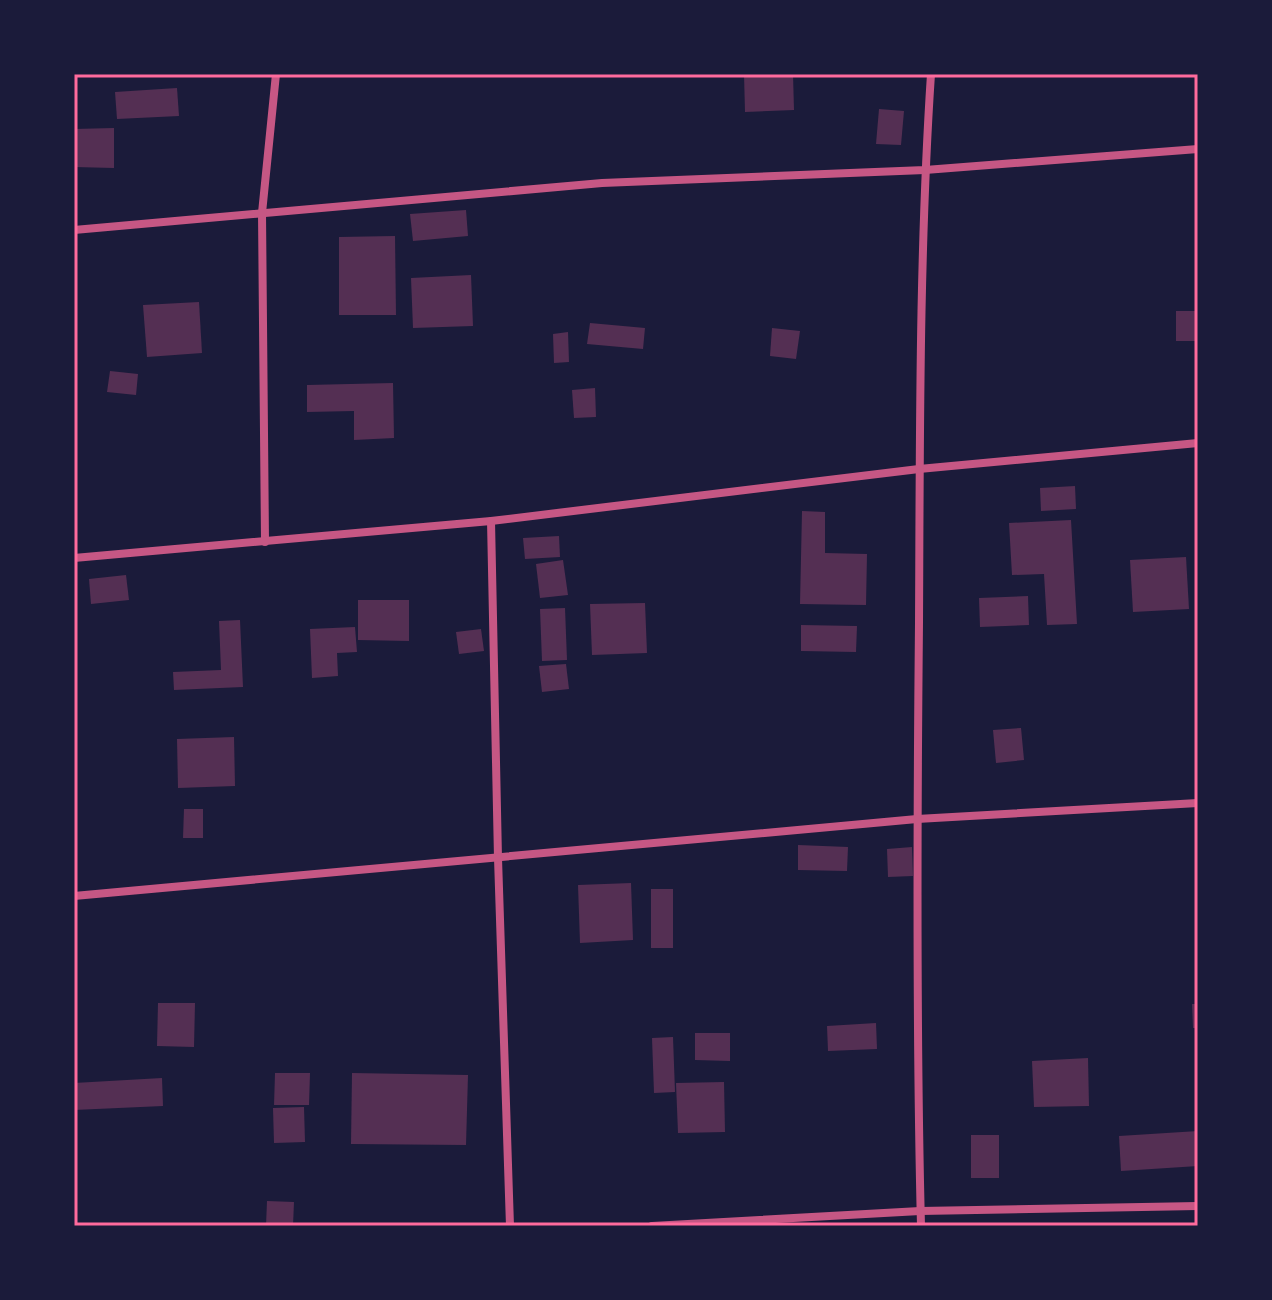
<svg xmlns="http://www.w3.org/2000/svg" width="1272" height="1300" viewBox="0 0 1272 1300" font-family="Figtree,sans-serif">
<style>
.building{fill:#542f53}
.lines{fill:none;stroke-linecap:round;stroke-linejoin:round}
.minor{stroke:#c65784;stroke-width:8}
.neatline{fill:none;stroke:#ff6b9d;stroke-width:3}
</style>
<rect width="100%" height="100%" fill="#1b1b3a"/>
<!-- building -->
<g class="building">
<polygon points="744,74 793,74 794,110 745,112"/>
<polygon points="177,88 179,116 117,119 115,92"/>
<polygon points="879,109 904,111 901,145 876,144"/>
<polygon points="114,128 114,168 74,167 74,129"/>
<polygon points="466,210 468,236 413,241 410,214"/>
<polygon points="395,236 396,315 339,315 339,237"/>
<polygon points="471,275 473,326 413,328 411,278"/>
<polygon points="199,302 202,353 147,357 143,305"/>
<rect x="1176" y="311" width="22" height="30"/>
<polygon points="590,323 645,328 643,349 587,344"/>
<polygon points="772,328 800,331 796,359 770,356"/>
<polygon points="568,332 569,362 554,363 553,334"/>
<polygon points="110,371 138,374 136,395 107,392"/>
<polygon points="393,383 394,438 354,440 354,411 307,412 307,385"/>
<polygon points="595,388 596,417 574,418 572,390"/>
<polygon points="1075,486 1076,509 1041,511 1040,488"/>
<polygon points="802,511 825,512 825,553 867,554 866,605 800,604"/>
<polygon points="1071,520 1077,624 1047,625 1044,574 1012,575 1009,523"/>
<polygon points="559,536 560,557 525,559 523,538"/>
<polygon points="1186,557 1189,609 1133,612 1130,560"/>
<polygon points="563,560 568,595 540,598 536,564"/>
<polygon points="126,575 129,600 91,604 89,579"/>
<polygon points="1028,596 1029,625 980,627 979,598"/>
<polygon points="358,600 409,600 409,641 358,640"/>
<polygon points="645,603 647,653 592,655 590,604"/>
<polygon points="565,608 567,660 542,661 540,609"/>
<polygon points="240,620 243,687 174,690 173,672 221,670 219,621"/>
<polygon points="801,625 857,626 856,652 801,651"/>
<polygon points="355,627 357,652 337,653 338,676 312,678 310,629"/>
<polygon points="481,629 484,651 459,654 456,632"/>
<polygon points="566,664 569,689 542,692 539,666"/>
<polygon points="1021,728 1024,760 996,763 993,730"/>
<polygon points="234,737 235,786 178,788 177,739"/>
<polygon points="184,809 203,809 203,838 183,838"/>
<polygon points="798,845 848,847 847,871 798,870"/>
<polygon points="912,847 913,876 888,877 887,849"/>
<polygon points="631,883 633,940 580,943 578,885"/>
<rect x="651" y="889" width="22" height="59"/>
<polygon points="158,1003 195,1003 194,1047 157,1046"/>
<polygon points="1192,1004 1198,1004 1198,1028 1193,1028"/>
<polygon points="876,1023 877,1049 828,1051 827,1026"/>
<polygon points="695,1033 730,1033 730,1061 695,1060"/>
<polygon points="673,1037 675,1092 654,1093 652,1038"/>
<polygon points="1088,1058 1089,1106 1034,1107 1032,1061"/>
<polygon points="275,1073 310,1073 309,1105 274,1105"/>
<polygon points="352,1073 468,1075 466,1145 351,1144"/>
<polygon points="162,1078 163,1106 74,1110 74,1083"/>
<polygon points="724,1082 725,1132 678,1133 676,1083"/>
<polygon points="304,1107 305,1142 274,1143 273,1108"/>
<polygon points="1198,1131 1198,1166 1121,1171 1119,1136"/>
<rect x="971" y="1135" width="28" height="43"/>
<polygon points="267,1201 294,1202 293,1226 266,1226"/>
</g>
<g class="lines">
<!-- minor -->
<g class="minor">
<polyline points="74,230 602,183 925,170 1198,149"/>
<polyline points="491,521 498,858 510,1226"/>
<polyline points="265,542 262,213 276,74"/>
<polyline points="74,558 491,521 919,469 1198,443"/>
<polyline points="74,896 917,819 1198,803"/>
<polyline points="652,1226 920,1211 1198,1206"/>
<path d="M921,1226c-5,-201 -4,-402 -2,-603 1,-183 0,-367 12,-549"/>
</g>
</g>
<!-- border -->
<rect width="1272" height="1300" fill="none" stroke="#1b1b3a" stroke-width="152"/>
<rect x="76" y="76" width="1120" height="1148" class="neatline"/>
</svg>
